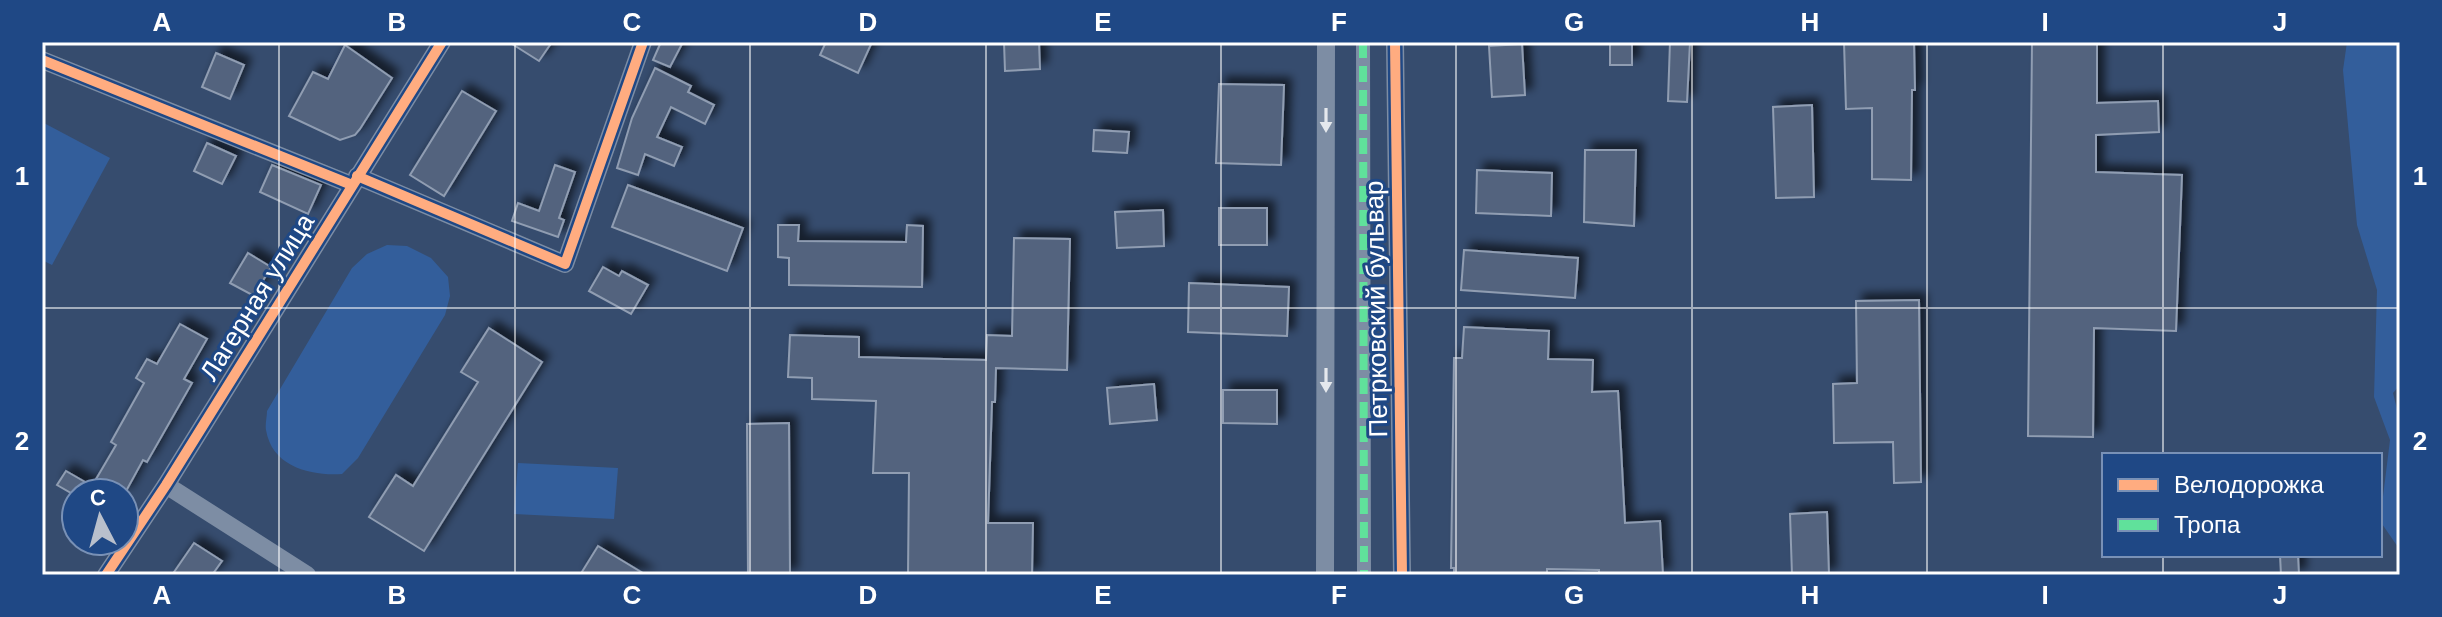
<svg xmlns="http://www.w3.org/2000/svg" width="2442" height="617" viewBox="0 0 2442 617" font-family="Arial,sans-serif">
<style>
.green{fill:#335e9b}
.building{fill:#52647e;stroke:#909db2;stroke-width:2;filter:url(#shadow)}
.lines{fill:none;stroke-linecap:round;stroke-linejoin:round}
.pedestrian{stroke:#7d8da4;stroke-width:14}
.minor{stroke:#7d8da4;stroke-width:18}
.quiet{stroke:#60e19b;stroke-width:8;stroke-dasharray:16 8;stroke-linecap:butt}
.cycleway-casing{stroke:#1f4885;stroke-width:15}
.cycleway{stroke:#ffac80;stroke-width:10}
.oneway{fill:#e5e8ed}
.grid{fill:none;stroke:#fff;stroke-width:2;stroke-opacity:0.55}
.labels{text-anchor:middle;stroke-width:6;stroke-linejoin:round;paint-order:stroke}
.street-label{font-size:26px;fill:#fff;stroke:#1f4885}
.neatline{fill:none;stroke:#fff;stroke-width:3}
.grid-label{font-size:26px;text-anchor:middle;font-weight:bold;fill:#fff}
</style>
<defs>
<filter id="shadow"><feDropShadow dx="7" dy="-7" stdDeviation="4" flood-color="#0009"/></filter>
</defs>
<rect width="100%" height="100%" fill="#364c6e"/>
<!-- green -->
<g class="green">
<polygon points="2347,42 2400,42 2400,385 2393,393 2400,421 2400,550 2380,521 2390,440 2374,397 2377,290 2357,225 2343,70"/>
<polygon points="42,122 110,158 52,265 42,260"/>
<path d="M387,245l20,1 24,12 17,19 2,19 -5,19 -87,143 -16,16c-31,2 -70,-7 -76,-44 -1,-6 1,-13 1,-19l85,-143 15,-14z"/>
<polygon points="518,463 618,468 614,519 514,514"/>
</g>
<!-- building -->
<g class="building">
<polygon points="509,42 552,42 539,61"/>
<polygon points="661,42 683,42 670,67 653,60"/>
<polygon points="826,42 872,42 858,73 820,55"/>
<polygon points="1004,42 1039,42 1040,69 1005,71"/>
<rect x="1610" y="42" width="22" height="23"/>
<polygon points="1670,42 1690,42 1687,102 1668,101"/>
<polygon points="1844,42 1914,42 1915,90 1912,90 1911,180 1872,179 1872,108 1846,109"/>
<polygon points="2032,42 2097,42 2097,103 2158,101 2159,132 2096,135 2096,172 2182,175 2176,331 2094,328 2093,437 2028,436"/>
<polygon points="1522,44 1525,95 1492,97 1489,46"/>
<polygon points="345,45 392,78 360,129 355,135 340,140 289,116 313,72 328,79"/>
<polygon points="216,53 244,65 230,99 202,87"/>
<polygon points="655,68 691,86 688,92 714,105 705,124 671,107 657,137 682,147 674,166 645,154 638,175 617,168 632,118"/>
<polygon points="1219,84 1284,85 1281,165 1216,163"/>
<polygon points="462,91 496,111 444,196 410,175"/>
<polygon points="1812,105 1814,197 1776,198 1773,107"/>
<polygon points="1094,130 1129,132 1127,153 1093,151"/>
<polygon points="207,143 236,156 222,184 194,171"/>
<polygon points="1585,150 1636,150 1634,226 1584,222"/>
<polygon points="272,165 321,185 308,214 260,192"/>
<polygon points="555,165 575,172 559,218 564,220 558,237 512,221 518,203 539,211"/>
<polygon points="1477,170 1552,173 1551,216 1476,213"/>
<polygon points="628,185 743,228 727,271 612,227"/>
<rect x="1219" y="208" width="48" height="37"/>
<polygon points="1163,210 1164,246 1117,248 1115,212"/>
<polygon points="778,225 799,225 798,241 906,242 907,225 923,226 922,287 789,285 789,258 778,257"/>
<polygon points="1014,238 1070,239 1067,370 996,368 995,402 992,402 988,523 1033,523 1032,575 908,575 909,473 873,473 876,401 812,399 812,378 788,377 790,335 859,337 859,357 986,360 987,335 1012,336"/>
<polygon points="1464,250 1578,258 1575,298 1461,290"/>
<polygon points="248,253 271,267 254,296 230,283"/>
<polygon points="603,267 619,276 622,271 648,285 631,314 589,291"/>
<polygon points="1189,283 1289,287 1287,336 1188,332"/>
<polygon points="1919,300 1921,482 1894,483 1893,442 1834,443 1833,384 1857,383 1856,301"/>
<polygon points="180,324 207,339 184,379 192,383 147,462 143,460 125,493 71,493 57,485 66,471 92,486 116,445 111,442 144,383 136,378 147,359 157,364"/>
<polygon points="1464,327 1549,331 1548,359 1593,360 1592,392 1618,391 1625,523 1660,521 1663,575 1599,575 1599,570 1547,569 1547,575 1454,575 1454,568 1451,568 1454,358 1462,358"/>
<polygon points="489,328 542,362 424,551 369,517 396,475 413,486 478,382 461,372"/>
<polygon points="1154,384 1157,420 1110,424 1107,388"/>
<polygon points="1223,390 1277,390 1277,424 1223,423"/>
<polygon points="789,423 790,575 748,575 747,424"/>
<polygon points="1827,512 1829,575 1792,575 1790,514"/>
<polygon points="194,543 222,561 212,575 172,575"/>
<polygon points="598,546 646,575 580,575"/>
<polygon points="2280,555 2298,555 2299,575 2281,575"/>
</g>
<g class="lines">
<!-- pedestrian -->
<polyline class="pedestrian" points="1363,42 1364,575"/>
<!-- minor -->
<g class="minor">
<polyline points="1395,42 1402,575"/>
<polyline points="42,60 352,185"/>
<polyline points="357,176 565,264 643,42"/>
<polyline points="166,485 307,575"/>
<polyline points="106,575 166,485 442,42"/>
<polyline points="1325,575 1326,42"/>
</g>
<!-- quiet -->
<polyline class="quiet" points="1363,42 1364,575"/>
<defs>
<g id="cycleway">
<polyline points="1395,42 1402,575"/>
<polyline points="42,60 352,185"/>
<polyline points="357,176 565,264 643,42"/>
<polyline points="106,575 166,485 442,42"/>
</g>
</defs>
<!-- cycleway casing -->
<use href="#cycleway" class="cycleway-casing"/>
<!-- cycleway -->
<use href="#cycleway" class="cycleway"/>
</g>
<!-- one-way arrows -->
<defs><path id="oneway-solid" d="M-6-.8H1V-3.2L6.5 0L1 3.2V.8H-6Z" transform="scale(2)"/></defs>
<g class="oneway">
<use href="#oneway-solid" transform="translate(1326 120) rotate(90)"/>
<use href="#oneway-solid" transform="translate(1326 380) rotate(90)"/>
</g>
<!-- grid -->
<path class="grid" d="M279,42v533M515,42v533M750,42v533M986,42v533M1221,42v533M1456,42v533M1692,42v533M1927,42v533M2163,42v413M42,308h2358M2163,555v20"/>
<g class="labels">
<!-- street labels -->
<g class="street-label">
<text transform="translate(257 297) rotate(-58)" y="9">Лагерная улица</text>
<text transform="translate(1376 309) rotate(-91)" y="9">Петрковский бульвар</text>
</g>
</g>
<!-- border -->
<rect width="2442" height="617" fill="none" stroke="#1f4885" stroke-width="88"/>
<!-- legend -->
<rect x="2102" y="453" width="280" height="104" fill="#1f4885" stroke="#7991b6" stroke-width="2"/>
<rect x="2118" y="479" width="40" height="12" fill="#ffac80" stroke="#7991b6" stroke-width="2"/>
<text x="2174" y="493" font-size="24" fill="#ffffff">Велодорожка</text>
<rect x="2118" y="519" width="40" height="12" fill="#60e19b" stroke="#7991b6" stroke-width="2"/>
<text x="2174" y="533" font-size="24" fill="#ffffff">Тропа</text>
<!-- north arrow -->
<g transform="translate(100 517) rotate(354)"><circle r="38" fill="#1f4885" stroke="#7991b6" stroke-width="2"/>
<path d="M0-6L14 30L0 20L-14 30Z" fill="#b9c0cc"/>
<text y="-12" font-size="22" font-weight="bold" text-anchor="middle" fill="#ffffff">С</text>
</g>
<rect x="44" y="44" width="2354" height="529" class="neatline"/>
<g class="grid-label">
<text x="162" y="31">A</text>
<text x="397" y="31">B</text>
<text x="632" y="31">C</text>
<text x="868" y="31">D</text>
<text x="1103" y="31">E</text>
<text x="1339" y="31">F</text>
<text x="1574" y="31">G</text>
<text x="1810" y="31">H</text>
<text x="2045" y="31">I</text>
<text x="2280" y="31">J</text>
<text x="22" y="185">1</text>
<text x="2420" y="185">1</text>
<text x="22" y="450">2</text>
<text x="2420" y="450">2</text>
<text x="162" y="604">A</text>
<text x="397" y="604">B</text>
<text x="632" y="604">C</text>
<text x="868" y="604">D</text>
<text x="1103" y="604">E</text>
<text x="1339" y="604">F</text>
<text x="1574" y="604">G</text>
<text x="1810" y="604">H</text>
<text x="2045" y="604">I</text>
<text x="2280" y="604">J</text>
</g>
</svg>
